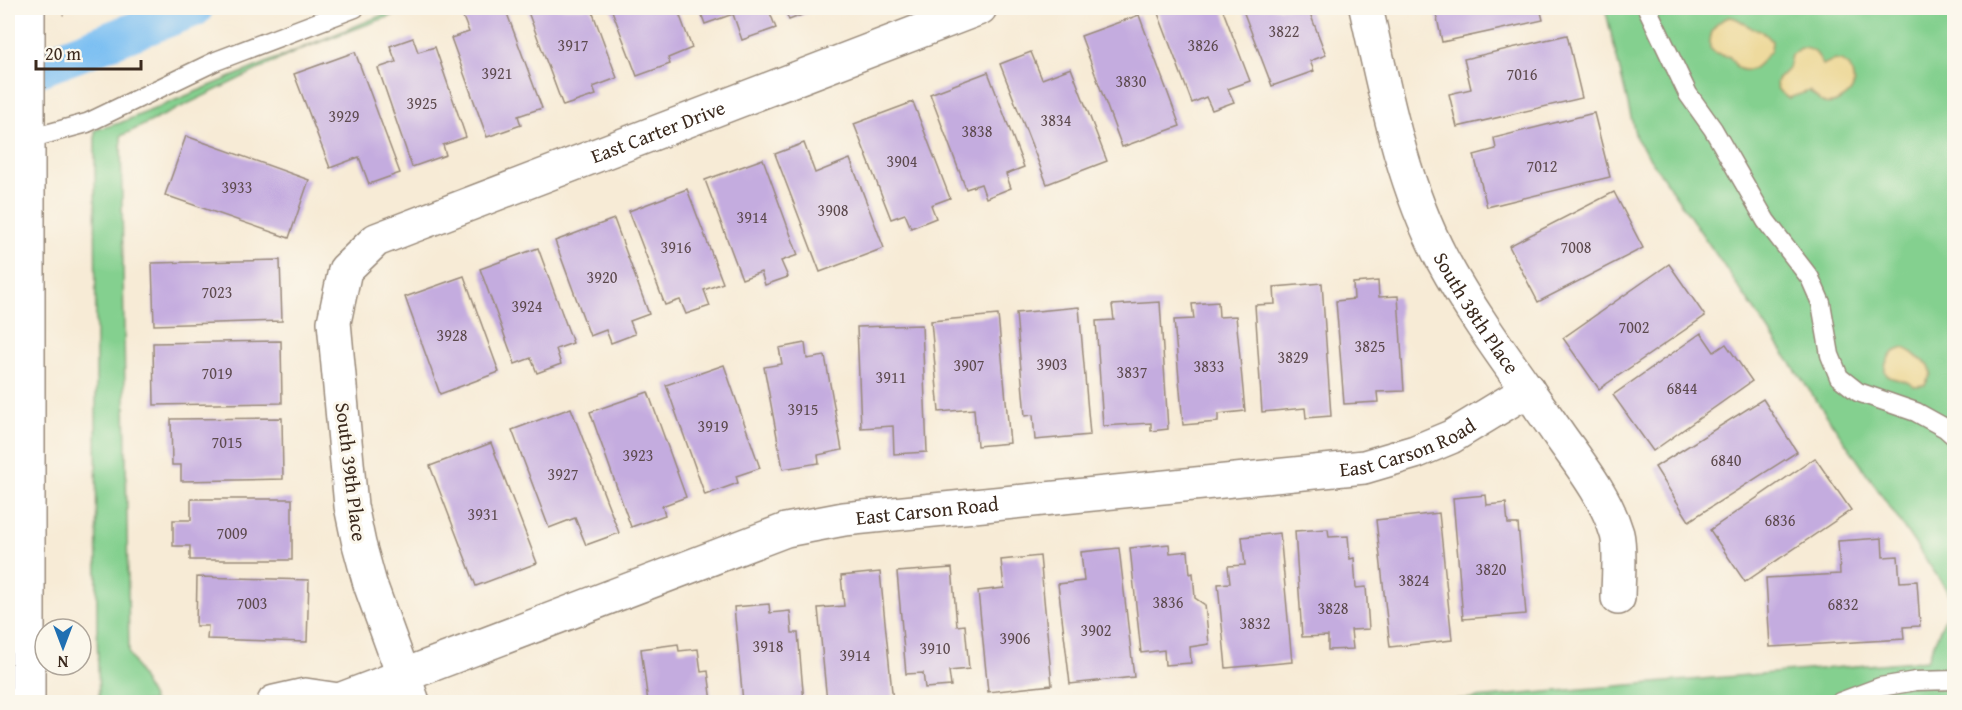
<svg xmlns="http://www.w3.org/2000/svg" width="1962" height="710" viewBox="0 0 1962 710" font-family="'Gentium Book Plus',serif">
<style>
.green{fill:#84d08f;stroke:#607d56;stroke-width:1.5}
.sand{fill:#eeda9e;stroke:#94825e;stroke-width:1.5}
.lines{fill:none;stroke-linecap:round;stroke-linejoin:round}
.canal{stroke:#7bbff2;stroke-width:38}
.building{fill:#c4acdf}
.lane-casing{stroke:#998a7a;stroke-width:21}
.street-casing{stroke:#998a7a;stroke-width:36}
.secondary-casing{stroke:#998a7a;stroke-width:36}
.path{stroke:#998a7a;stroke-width:4;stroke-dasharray:1.5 4.5;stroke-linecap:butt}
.lane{stroke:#fff;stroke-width:18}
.street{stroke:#fff;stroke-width:33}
.secondary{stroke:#fff;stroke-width:33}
.labels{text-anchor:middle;stroke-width:6;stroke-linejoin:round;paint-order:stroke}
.number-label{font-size:16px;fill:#5d4a4e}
.street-label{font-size:20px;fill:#3b2a1e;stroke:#fbf7ec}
</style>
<rect width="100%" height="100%" fill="#fbf7ec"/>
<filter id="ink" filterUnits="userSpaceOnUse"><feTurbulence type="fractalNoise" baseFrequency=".0167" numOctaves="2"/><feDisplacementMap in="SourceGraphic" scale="12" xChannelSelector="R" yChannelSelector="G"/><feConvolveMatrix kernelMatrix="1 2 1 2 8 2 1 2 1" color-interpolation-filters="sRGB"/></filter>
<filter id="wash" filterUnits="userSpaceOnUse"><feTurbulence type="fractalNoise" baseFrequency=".008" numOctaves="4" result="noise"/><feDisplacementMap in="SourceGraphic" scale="24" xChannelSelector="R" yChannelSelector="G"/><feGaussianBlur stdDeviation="1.35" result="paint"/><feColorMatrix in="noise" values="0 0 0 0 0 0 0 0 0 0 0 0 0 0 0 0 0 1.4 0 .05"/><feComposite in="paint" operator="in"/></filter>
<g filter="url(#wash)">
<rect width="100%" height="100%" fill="#f7ebd6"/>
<!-- green -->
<g class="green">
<polygon points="399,8 412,8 301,49 121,136 129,653 154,702 99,702 97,631 95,130 120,123"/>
<polygon points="1605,8 1954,8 1954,702 1428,702 1927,660 1953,599 1636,138"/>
</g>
<!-- sand -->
<g class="sand">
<path d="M1730,17c10,1 13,7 22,11 9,3 13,4 20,13l-1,10c-11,10 -17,25 -34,17 -12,-18 -2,-8 -21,-14l-6,-6c-1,-16 5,-27 20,-31z"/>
<path d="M1800,48c12,0 18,4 21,15l2,2c11,-6 17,-7 27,2 2,6 5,13 3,20 -3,9 -19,19 -29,16 -6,-2 -10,-9 -15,-12l-20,7c-8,-4 -15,-10 -12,-18l11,-11 3,-14z"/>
<path d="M1904,348c8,2 9,7 16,11 8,5 10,4 11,15l-6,11 -11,1c-9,-10 -35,-2 -28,-23 3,-8 10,-13 18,-15z"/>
</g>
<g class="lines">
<!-- canal -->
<polyline class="canal" points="8,80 194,8"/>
</g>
<g id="blocks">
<!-- building -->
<g class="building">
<polygon points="488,8 505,8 542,108 518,116 521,125 487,137 451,38 469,32 463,17"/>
<polygon points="540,8 591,8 617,78 593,87 596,95 563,106 528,12"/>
<polygon points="611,8 677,8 692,48 668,58 670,64 637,76"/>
<polygon points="699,8 768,8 776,28 742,40 733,14 705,24"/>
<polygon points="784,8 820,8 789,20"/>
<polygon points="1156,8 1222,8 1250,81 1228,89 1234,102 1212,110 1206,97 1192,103"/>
<polygon points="1242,8 1308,8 1326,55 1310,61 1314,71 1272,86"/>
<polygon points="1435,8 1540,8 1543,20 1442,42"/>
<polygon points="1139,15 1180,126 1122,147 1081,36"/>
<polygon points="1567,35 1582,98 1457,127 1449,94 1471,89 1464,59"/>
<polygon points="413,38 418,52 435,47 466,137 443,145 446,155 412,167 378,68 396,62 390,46"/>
<polygon points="355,52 400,173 369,184 359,157 330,168 294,74"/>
<polygon points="1031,52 1042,79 1071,68 1107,161 1047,184 1000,64"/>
<polygon points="988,72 1024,167 1006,174 1011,188 986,198 981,184 966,189 930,94"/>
<polygon points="913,102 950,198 931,205 936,218 911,228 905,214 891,219 854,124"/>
<polygon points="1594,113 1610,177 1487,207 1474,155 1496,149 1494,138"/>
<polygon points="186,136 309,180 289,238 165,195"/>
<polygon points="804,143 815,173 850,159 884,248 820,272 775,154"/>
<polygon points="763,159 798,255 781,261 788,277 765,285 761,272 742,279 705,180"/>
<polygon points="687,189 723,283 704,290 710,306 686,314 680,300 665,305 629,211"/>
<polygon points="1614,192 1643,248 1538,302 1509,246"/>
<polygon points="614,219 649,314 630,321 635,334 611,343 606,330 590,336 555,241"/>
<polygon points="538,248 573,343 556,349 561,364 537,373 531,358 515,364 480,269"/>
<polygon points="280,260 282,321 154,325 152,263"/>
<polygon points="1669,264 1705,316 1599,389 1563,338"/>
<polygon points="464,276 499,372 440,394 405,297"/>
<polygon points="1378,281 1379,297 1398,296 1404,391 1377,392 1378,402 1344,404 1336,301 1354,299 1353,283"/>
<polygon points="1322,283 1331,416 1306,418 1305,408 1262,412 1255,305 1275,304 1274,287"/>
<polygon points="1160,302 1168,429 1151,431 1151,423 1103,426 1096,321 1114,320 1112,305"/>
<polygon points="1218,302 1219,317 1236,316 1245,411 1218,414 1218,422 1183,425 1174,320 1194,319 1192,304"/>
<polygon points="1079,307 1090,435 1035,440 1033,415 1025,416 1016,313"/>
<polygon points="998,315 1010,443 977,446 974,409 939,412 931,321"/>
<polygon points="922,325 927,452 894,454 893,426 861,428 857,327"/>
<polygon points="1701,333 1714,352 1726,344 1752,381 1653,451 1613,395"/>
<polygon points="281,341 282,403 154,405 153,343"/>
<polygon points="805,343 807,359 825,356 842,450 818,455 819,463 783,469 764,367 782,364 779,348"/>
<polygon points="724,365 760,468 736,476 738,483 705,495 666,385"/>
<polygon points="648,392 686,497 662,506 665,515 631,527 590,412"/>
<polygon points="1763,399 1797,452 1689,521 1655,467"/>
<polygon points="571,408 619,533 586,545 575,518 549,528 512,430"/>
<polygon points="282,418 283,479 181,481 181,465 172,465 171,419"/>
<polygon points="491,443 537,563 476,586 430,466"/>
<polygon points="1815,458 1851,510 1745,582 1710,530"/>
<polygon points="1486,495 1487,505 1506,503 1508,524 1518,524 1526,614 1463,619 1453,498"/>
<polygon points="191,499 292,499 292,560 190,560 190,546 173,546 173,520 191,520"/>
<polygon points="1439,513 1452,640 1390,647 1376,520"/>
<polygon points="1328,529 1329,537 1348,536 1350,559 1354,558 1356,588 1366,587 1369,629 1351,630 1353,649 1328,650 1328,636 1302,637 1295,531"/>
<polygon points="1280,533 1292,662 1226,668 1218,584 1230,583 1228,566 1245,565 1242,537"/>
<polygon points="1882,538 1883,557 1898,556 1900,582 1917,581 1920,626 1903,627 1904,639 1770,647 1766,578 1840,574 1838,541"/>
<polygon points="1169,544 1170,553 1188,551 1190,574 1193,573 1195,598 1205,605 1209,644 1190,647 1191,663 1165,665 1164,650 1141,653 1130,548"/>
<polygon points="1119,548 1134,677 1070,684 1058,584 1084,581 1081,552"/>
<polygon points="1040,556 1052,685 988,692 978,591 1004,588 1001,560"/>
<polygon points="952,568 957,626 965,625 969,669 949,671 951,686 925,688 923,673 906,674 897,572"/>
<polygon points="880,572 893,702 827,702 818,608 844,606 841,576"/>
<polygon points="197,577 309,580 307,642 207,639 208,626 196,626"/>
<polygon points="769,604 770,613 790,611 792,633 798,633 804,702 743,702 734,607"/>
<polygon points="678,644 679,651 698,649 701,672 708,671 712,702 648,702 641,649"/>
</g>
</g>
</g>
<g filter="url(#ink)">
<use href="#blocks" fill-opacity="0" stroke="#998a7a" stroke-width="1.5"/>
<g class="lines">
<defs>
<g id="lane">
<polyline points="1647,8 1688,94 1713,129 1766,221 1810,278 1821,303 1830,355 1839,377 1858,392 1916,412 1945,428 1954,436"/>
<polyline points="28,139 87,123 216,61 355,8"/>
<polyline points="1840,702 1880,687 1916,681 1954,680"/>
</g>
<g id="street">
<path id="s1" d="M1366,8c19,84 35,173 76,251 34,63 78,119 118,177 22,31 46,61 57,98 4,15 1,47 1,64"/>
<path id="s2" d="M274,702l31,-7 34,5 447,-170 58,-11 520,-52 51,-15 36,-15 77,-47"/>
<path id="s3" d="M413,702l-43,-118 -11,-40 -8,-38 -17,-184 11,-52 31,-30 604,-232"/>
</g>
<polyline id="secondary" points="28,702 28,8"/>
</defs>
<!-- lane casing -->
<use href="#lane" class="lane-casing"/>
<!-- street casing -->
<use href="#street" class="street-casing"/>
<!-- secondary casing -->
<use href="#secondary" class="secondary-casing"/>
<!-- path -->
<polyline class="path" points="62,14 78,8"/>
<!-- lane -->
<use href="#lane" class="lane"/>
<!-- street -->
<use href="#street" class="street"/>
<!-- secondary -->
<use href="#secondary" class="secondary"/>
</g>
</g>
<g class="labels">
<!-- number labels -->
<g class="number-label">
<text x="1284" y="37">3822</text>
<text x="573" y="51">3917</text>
<text x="1203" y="51">3826</text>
<text x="497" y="79">3921</text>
<text x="1522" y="80">7016</text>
<text x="1131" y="87">3830</text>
<text x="422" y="109">3925</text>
<text x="344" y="122">3929</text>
<text x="1056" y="126">3834</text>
<text x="977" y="137">3838</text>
<text x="902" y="167">3904</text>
<text x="1542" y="172">7012</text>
<text x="237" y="193">3933</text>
<text x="833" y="216">3908</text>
<text x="752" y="223">3914</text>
<text x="676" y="253">3916</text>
<text x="1576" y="253">7008</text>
<text x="602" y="283">3920</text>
<text x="217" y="298">7023</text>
<text x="527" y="312">3924</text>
<text x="1634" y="333">7002</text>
<text x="452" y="341">3928</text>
<text x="1370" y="352">3825</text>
<text x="1293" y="363">3829</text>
<text x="1052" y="370">3903</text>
<text x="969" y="371">3907</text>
<text x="1209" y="372">3833</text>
<text x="1132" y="378">3837</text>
<text x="217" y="379">7019</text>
<text x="891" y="383">3911</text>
<text x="1682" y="394">6844</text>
<text x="803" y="415">3915</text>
<text x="713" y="432">3919</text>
<text x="227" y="448">7015</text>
<text x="638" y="461">3923</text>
<text x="1726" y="466">6840</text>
<text x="563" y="480">3927</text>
<text x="483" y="520">3931</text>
<text x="1780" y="526">6836</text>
<text x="232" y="539">7009</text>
<text x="1491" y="575">3820</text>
<text x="1414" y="586">3824</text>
<text x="1168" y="608">3836</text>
<text x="252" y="609">7003</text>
<text x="1843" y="610">6832</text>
<text x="1333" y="614">3828</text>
<text x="1255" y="629">3832</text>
<text x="1096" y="636">3902</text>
<text x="1015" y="644">3906</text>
<text x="768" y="652">3918</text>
<text x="935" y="654">3910</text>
<text x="855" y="661">3914</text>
</g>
<!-- street labels -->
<g class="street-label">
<text dy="7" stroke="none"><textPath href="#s3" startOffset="789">East Carter Drive</textPath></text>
<text dy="7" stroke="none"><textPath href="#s1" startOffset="327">South 38th Place</textPath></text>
<text dy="7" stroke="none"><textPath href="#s2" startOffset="1173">East Carson Road</textPath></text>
<text transform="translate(351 472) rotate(83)" y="7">South 39th Place</text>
<text dy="7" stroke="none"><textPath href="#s2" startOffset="687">East Carson Road</textPath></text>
</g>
</g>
<!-- margin -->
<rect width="1962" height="710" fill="none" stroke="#fbf7ec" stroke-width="30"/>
<!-- north arrow -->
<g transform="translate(63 647) rotate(180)"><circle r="28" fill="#fbf7ec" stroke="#aea59a" stroke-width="1.5"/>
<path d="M0-4.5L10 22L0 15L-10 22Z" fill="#1f6fb2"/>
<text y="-9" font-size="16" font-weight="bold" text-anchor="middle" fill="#3b2a1e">N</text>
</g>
<!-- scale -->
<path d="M36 60v9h105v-9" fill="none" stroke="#3b2a1e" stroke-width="3"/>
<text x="45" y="60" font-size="18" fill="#3b2a1e" stroke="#fbf7ec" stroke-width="4.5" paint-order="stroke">20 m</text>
</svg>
